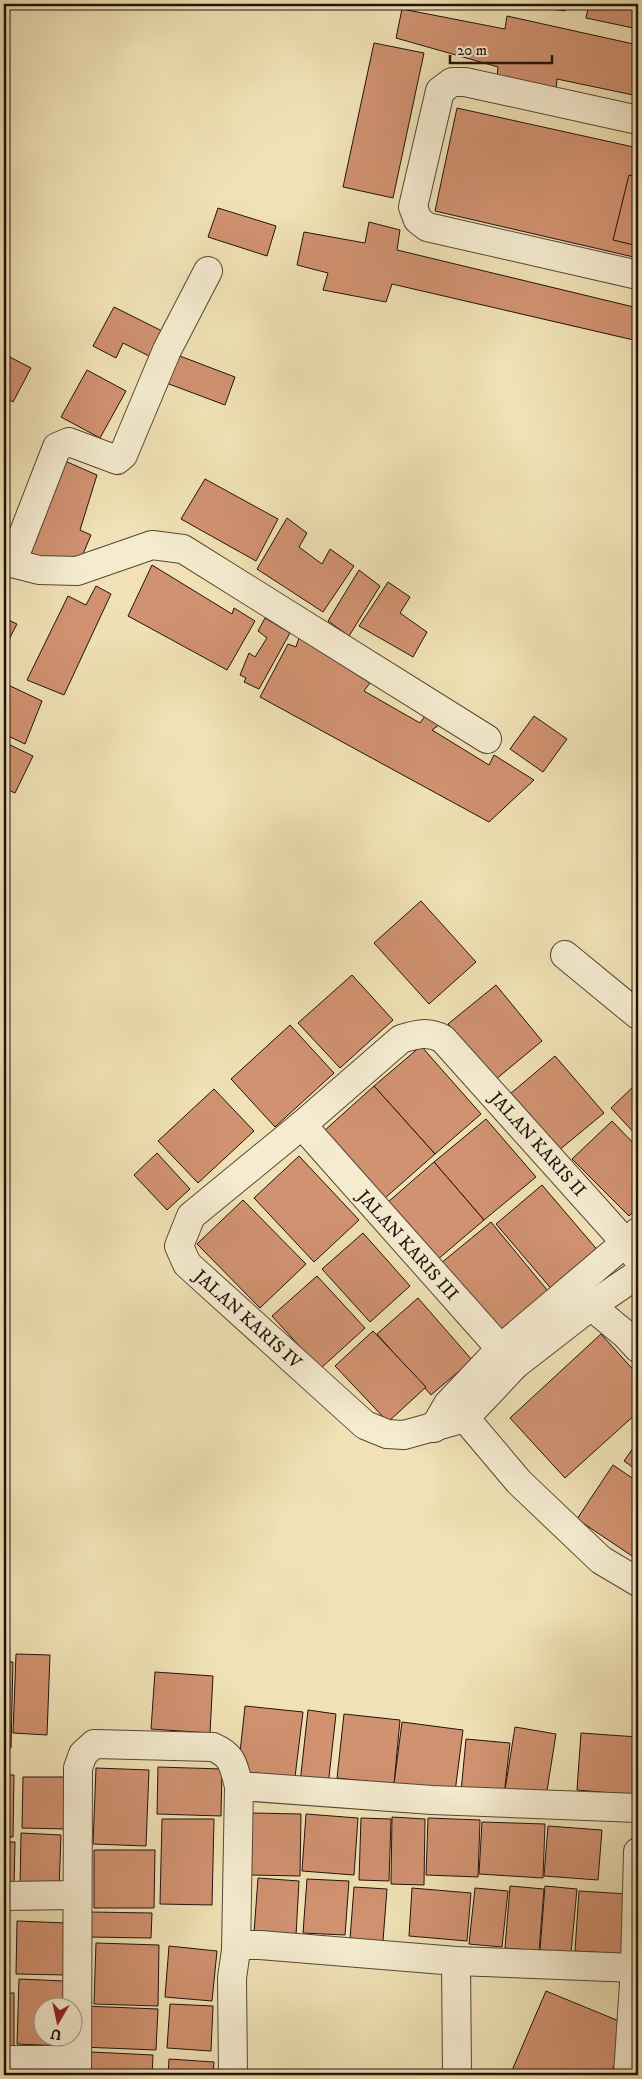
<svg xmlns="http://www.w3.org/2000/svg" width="642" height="2079" viewBox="0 0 642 2079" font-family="'IM FELL DW Pica',serif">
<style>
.building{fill:#d19271;stroke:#21120b}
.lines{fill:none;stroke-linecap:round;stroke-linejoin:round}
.minor-casing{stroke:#554636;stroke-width:30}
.minor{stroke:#f5ecd0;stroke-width:28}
.labels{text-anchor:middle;stroke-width:5;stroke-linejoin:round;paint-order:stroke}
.street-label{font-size:18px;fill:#21120b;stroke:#f5ecd0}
</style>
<rect width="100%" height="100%" fill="#f0e2b6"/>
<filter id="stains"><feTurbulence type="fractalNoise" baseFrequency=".004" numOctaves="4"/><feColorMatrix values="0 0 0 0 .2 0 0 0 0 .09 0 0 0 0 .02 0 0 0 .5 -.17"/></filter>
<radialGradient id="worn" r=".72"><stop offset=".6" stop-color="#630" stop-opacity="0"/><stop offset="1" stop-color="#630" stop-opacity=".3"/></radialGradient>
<!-- building -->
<g class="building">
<polygon points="519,4 567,4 565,11"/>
<polygon points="589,4 638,4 638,29 586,18"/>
<polygon points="402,9 505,29 507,16 638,45 638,96 557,79 556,90 497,78 498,67 396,38"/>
<polygon points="374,43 424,53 393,198 343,187"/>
<polygon points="457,108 638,148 638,258 435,211"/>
<polygon points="629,175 638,178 638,246 613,240"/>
<polygon points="218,208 276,226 267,256 208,237"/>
<polygon points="369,222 400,230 397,250 638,308 638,341 392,284 386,302 323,290 328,273 297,265 304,232 365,243"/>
<polygon points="114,307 164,332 151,357 123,343 116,358 93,346"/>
<polygon points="172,353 235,377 225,405 161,381"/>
<polygon points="4,354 31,368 13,402 4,397"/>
<polygon points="87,370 126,391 100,438 61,417"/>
<polygon points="65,461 97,475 80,530 91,535 80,561 27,557"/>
<polygon points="205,479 278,519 256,561 181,519"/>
<polygon points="287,518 307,533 299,547 322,564 330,549 354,566 323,612 257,569"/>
<polygon points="152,565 232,614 234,608 255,621 227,670 128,616"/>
<polygon points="359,570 380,586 349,636 328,621"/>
<polygon points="388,582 410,597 400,613 427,632 413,657 359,626"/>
<polygon points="96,586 111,594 64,695 27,680 68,596 86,605"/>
<polygon points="4,618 17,624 4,649"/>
<polygon points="265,618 290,633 259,689 244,682 246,678 240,675 249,653 255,657 267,638 258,631"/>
<polygon points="299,638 370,683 364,691 420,723 425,716 439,725 432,730 489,765 494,755 534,780 489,822 260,697 288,644 296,647"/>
<polygon points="4,683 42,701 25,744 4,734"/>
<polygon points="534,716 567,739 543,772 510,749"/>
<polygon points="4,742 33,756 15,793 4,788"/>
<polygon points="421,901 476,962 429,1004 374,943"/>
<polygon points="352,975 393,1020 340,1068 298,1023"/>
<polygon points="496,985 542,1041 495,1080 448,1024"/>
<polygon points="290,1025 334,1073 275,1127 231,1079"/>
<polygon points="421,1046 481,1114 435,1154 374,1086"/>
<polygon points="555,1056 604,1113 558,1151 510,1094"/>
<polygon points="638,1082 638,1137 611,1108"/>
<polygon points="374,1086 435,1154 385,1198 324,1131"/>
<polygon points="214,1089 254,1131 198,1183 158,1141"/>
<polygon points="486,1119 536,1177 484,1220 434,1162"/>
<polygon points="612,1121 638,1148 638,1207 629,1216 572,1159"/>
<polygon points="157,1153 190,1189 167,1210 134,1175"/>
<polygon points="299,1156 359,1220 314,1262 254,1198"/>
<polygon points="434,1162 484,1220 437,1260 388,1202"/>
<polygon points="542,1185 600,1253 554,1292 496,1224"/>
<polygon points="243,1200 306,1264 260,1308 197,1244"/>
<polygon points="491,1222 552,1296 501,1338 440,1264"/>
<polygon points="363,1233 410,1286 370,1322 322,1269"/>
<polygon points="317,1276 365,1328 320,1369 272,1316"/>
<polygon points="418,1298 472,1360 431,1395 377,1334"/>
<polygon points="373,1331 426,1387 388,1422 335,1366"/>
<polygon points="601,1334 638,1375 638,1412 565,1478 510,1418"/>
<polygon points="638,1441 638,1471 624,1461"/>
<polygon points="613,1465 638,1482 638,1560 577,1519"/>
<polygon points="16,1654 50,1655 47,1735 13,1733"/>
<polygon points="4,1662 13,1662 11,1748 4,1748"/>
<polygon points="155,1672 213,1676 210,1733 151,1729"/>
<polygon points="245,1706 303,1712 295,1777 238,1771"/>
<polygon points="308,1710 336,1714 328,1786 300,1783"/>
<polygon points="344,1714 400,1720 394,1784 337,1778"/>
<polygon points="402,1722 463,1730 455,1792 394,1784"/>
<polygon points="515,1727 556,1734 545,1803 504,1796"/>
<polygon points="581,1733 638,1737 635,1795 577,1790"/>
<polygon points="466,1739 510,1743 504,1796 461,1792"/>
<polygon points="158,1767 222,1769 221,1816 157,1814"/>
<polygon points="96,1768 149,1770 146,1846 93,1844"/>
<polygon points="4,1775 14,1775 13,1837 4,1837"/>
<polygon points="23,1777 67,1777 66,1829 22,1828"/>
<polygon points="252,1813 301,1814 300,1876 251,1875"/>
<polygon points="306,1814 358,1818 354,1875 302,1871"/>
<polygon points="392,1817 425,1819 424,1885 391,1884"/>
<polygon points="361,1818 391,1819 389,1881 359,1880"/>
<polygon points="428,1818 480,1820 478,1877 426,1875"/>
<polygon points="162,1819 214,1819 212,1905 160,1904"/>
<polygon points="482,1822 545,1824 543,1878 479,1874"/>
<polygon points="548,1826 602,1830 598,1880 544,1876"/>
<polygon points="21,1833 61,1835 59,1890 20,1888"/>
<polygon points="4,1842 15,1842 14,1888 4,1888"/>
<polygon points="94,1850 155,1850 154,1908 94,1908"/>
<polygon points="258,1878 299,1881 296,1936 254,1933"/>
<polygon points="307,1879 349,1881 345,1935 303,1933"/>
<polygon points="510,1886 544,1889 539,1951 505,1948"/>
<polygon points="545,1886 577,1889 571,1953 540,1950"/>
<polygon points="354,1887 387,1889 383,1941 350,1939"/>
<polygon points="412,1888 471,1893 467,1941 409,1936"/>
<polygon points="475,1888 508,1891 502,1947 469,1944"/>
<polygon points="579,1891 628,1894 624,1954 575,1951"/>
<polygon points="90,1912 152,1913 151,1938 89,1937"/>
<polygon points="17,1921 66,1923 65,1975 16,1974"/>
<polygon points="96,1943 159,1945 158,2006 94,2004"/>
<polygon points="169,1946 217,1951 212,2001 165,1997"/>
<polygon points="19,1979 65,1981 64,2006 42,2006 42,2036 63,2036 63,2046 17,2044"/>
<polygon points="546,1991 631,2026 610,2075 510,2075"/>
<rect x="4" y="1993" width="10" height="53"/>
<polygon points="170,2004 213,2006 211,2051 167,2048"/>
<polygon points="83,2006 158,2009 156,2050 81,2047"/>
<polygon points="91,2052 153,2055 152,2075 90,2075"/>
<polygon points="169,2059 214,2062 213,2075 168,2075"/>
</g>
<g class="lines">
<defs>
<g id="minor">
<polyline points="638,120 465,82 452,82 440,91 413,207 418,220 427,227 638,275"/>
<polyline points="4,561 39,570 77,571 152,545 183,549 487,739"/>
<polyline points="12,563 57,447 69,442 117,460 123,455 167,350 208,271"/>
<polyline points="565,955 638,1015"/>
<polyline points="302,1125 515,1365"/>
<path d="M638,1259l-13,-17 -182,-203c-15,-8 -26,-5 -42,0l-99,86 -111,91 -12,30 8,18 178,161 22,9 17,1 61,-17 50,-53 76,-59 47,-32"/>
<polyline points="591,1306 626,1335 638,1348"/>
<polyline points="465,1418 519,1482 601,1560 638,1582"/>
<polyline points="434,1428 448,1404 500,1349 638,1232"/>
<polyline points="4,1896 77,1895"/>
<polyline points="236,1950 246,1945 260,1945 456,1961 635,1968"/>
<polyline points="456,1961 457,2075"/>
<polyline points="4,2060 77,2060"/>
<path d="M77,2075l1,-307 5,-14 11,-10 119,3c21,9 20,19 26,39l193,14 206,8"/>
<polyline points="233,2075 232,1978 236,1950 239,1786"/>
<polyline points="628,2075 635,1968 638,1852"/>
</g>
</defs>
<!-- minor casing -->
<use href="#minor" class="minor-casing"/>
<!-- minor -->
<use href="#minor" class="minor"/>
</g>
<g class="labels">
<!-- street labels -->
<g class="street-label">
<text transform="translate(538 1144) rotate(48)" y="6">JALAN KARIS II</text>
<text transform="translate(408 1245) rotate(48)" y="6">JALAN KARIS III</text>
<text transform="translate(248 1319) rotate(42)" y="6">JALAN KARIS IV</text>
</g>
</g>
<!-- margin -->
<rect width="642" height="2079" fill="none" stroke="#f0e2b6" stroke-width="20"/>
<rect x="5" y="5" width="632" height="2069" fill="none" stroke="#21120b" stroke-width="2.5"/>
<rect x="10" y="10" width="622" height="2059" fill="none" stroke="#21120b"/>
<!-- north arrow -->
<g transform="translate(58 2022) rotate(189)"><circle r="24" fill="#f5ecd0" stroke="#a09581"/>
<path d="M0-4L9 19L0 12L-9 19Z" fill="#8f2418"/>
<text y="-8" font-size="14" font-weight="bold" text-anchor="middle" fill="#21120b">U</text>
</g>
<!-- scale -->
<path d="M450 55v8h102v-8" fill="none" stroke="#21120b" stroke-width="2.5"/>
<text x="457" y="55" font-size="15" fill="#21120b" stroke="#f5ecd0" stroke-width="4" paint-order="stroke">20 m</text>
<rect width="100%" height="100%" filter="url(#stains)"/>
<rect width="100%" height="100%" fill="url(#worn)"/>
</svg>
